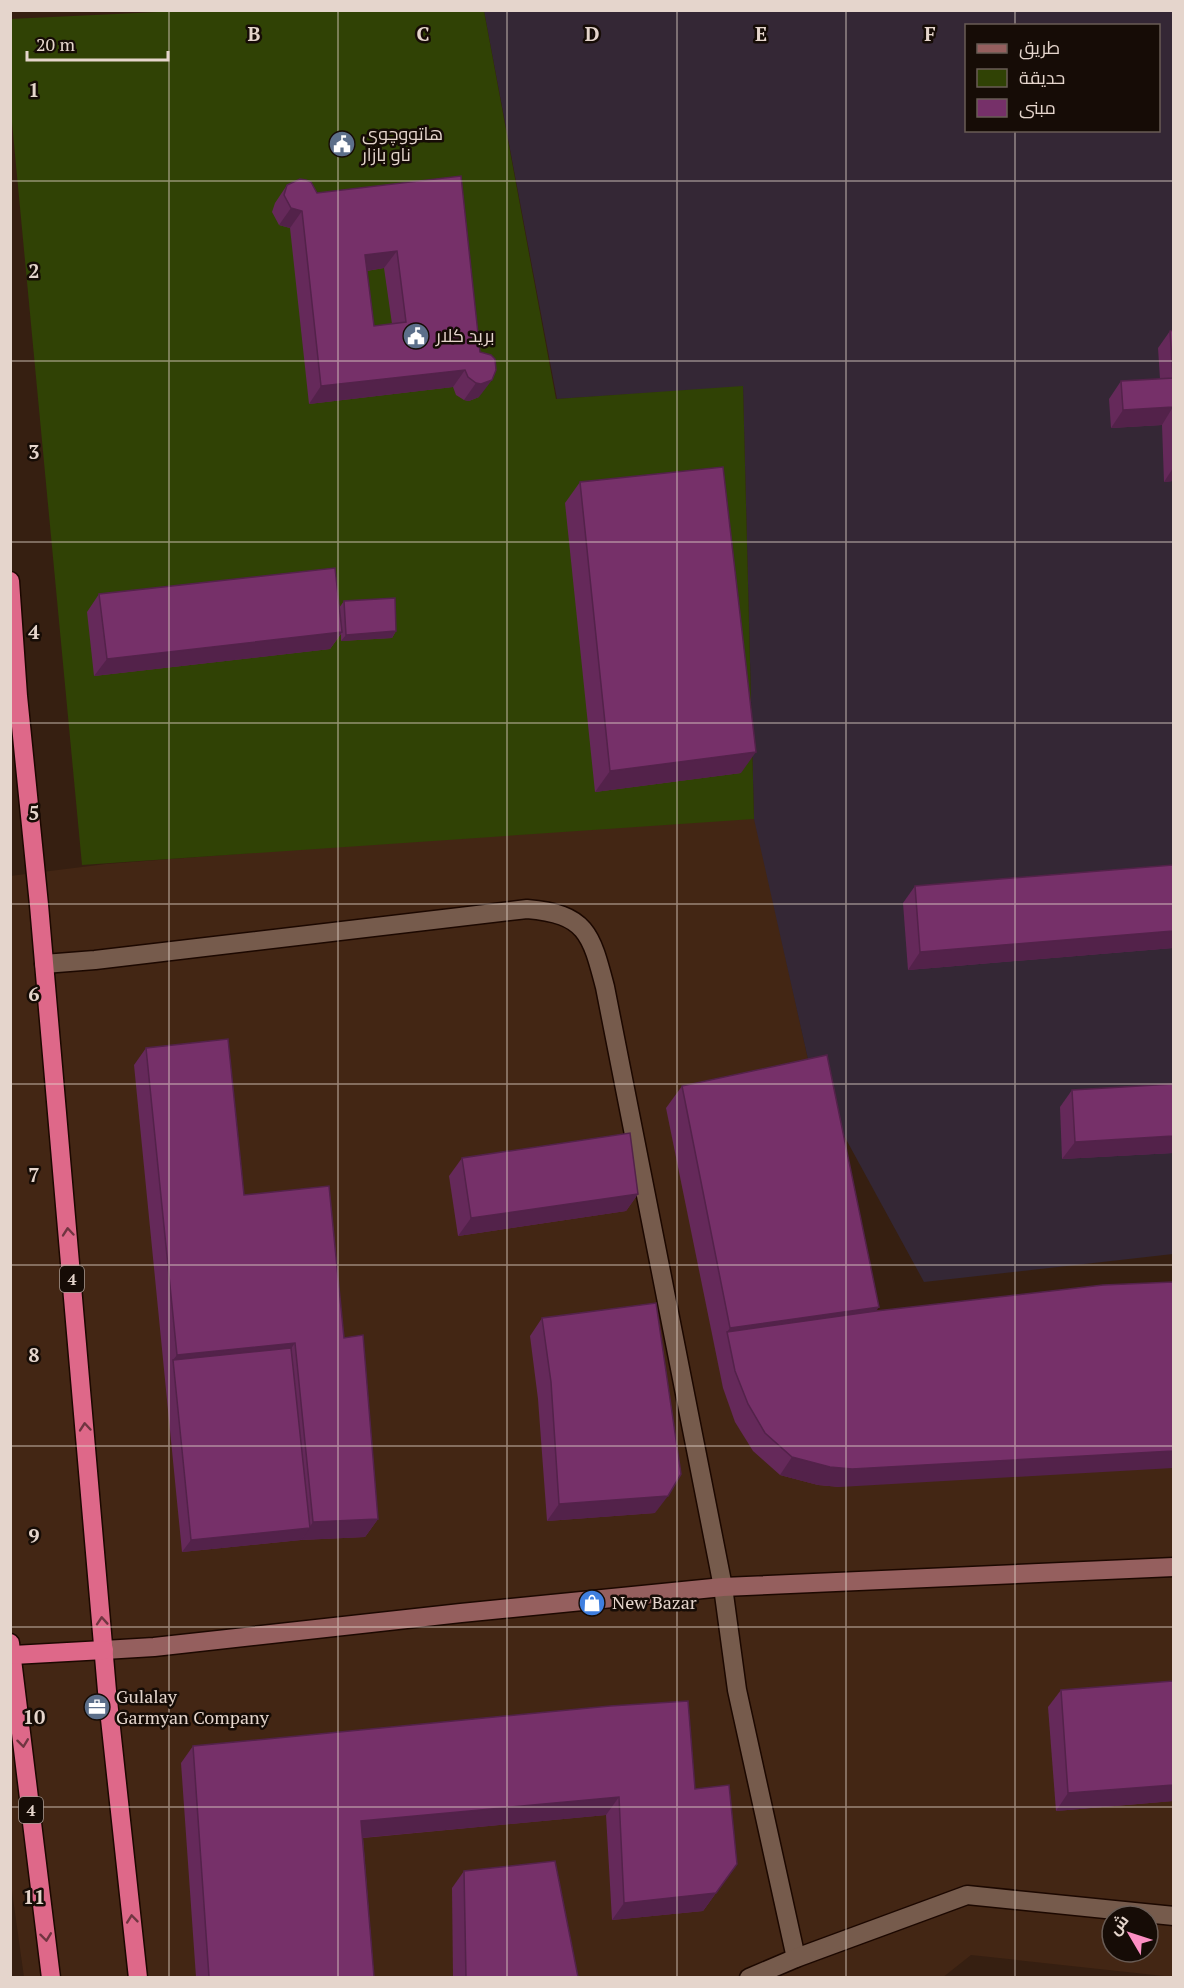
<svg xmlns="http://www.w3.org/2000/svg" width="1184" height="1988" viewBox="0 0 1184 1988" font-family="'PT Serif',Cairo,serif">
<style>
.built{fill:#432614;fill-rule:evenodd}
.industrial{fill:#342735;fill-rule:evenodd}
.green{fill:#304205}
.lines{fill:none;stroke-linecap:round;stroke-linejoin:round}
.street-casing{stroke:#1c0800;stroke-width:21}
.secondary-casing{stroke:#1c0800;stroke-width:21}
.highway-casing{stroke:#1c0800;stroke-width:21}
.street{stroke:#765b4c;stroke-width:18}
.secondary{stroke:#955f5e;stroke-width:18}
.highway{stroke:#de6889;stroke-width:18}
.wall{fill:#65295a;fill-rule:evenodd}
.shaded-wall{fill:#53224a}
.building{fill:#763069;stroke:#53224a;stroke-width:1.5;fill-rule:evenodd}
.oneway{stroke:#703541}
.grid{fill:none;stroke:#e5d5cc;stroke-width:1.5;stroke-opacity:0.55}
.labels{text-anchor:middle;stroke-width:5;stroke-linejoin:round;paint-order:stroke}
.shield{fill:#160c06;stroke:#a79991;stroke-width:1.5}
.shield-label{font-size:16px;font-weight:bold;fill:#e5d5cc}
.poi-label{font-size:18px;fill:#e5d5cc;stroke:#160c06;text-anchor:start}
.grid-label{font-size:20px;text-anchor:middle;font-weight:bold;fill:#e5d5cc;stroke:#160c06;stroke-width:5;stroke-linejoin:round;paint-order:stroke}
</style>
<rect width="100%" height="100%" fill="#361f11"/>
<!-- built -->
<path class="built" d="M754,814l58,263 52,251 309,-29v678l-202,-22 -29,23 -918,-1 -14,-100v-1001l96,-12zM1112,1916h36v36h-36z"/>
<!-- industrial -->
<path class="industrial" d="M484,11h689v1243l-249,28 -112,-205 -58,-258 -11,-432 -186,12zM966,26h192v104h-192z"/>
<!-- green -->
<polygon class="green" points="200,10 484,11 556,399 743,386 754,819 82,865 11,112 10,19"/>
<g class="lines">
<defs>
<g id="street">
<path d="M44,964l51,-4 432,-51c59,5 64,24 78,78l118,600 14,103 59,268"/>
<polyline points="749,1978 796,1958 967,1895 1174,1916"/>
</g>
<polyline id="secondary" points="104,1650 154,1647 461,1613 723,1587 1174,1567"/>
<g id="highway">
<polyline points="10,581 18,696 39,905 107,1691 138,1978"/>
<polyline points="10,1643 51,1978"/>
<polyline points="13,1655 104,1650"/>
</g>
</defs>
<!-- street casing -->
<use href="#street" class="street-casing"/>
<!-- secondary casing -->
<use href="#secondary" class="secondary-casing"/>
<!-- highway casing -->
<use href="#highway" class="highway-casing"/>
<!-- street -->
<use href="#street" class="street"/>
<!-- secondary -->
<use href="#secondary" class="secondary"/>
<!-- highway -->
<use href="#highway" class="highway"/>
</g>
<!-- wall -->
<g class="wall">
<path d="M461,176l18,221 -10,4 -5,-1 -8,-5 -3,-8 -144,17 -19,-176 -11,-3 -7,-13 3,-9 12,-18 30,8zM384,268l8,56 -18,2 -7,-55z"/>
<polygon points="1173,330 1173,481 1164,482 1162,425 1111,428 1109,399 1121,381 1160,379 1158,348 1170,331"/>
<polygon points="580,482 741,773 595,792 565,503"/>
<polygon points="99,594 339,608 344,601 396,631 392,638 341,641 341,634 330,649 94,676 87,612"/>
<polygon points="1173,865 1173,948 908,970 903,903 915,886"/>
<polygon points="146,1048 244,1195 344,1338 378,1519 365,1537 301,1540 182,1552 134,1065"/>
<polygon points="1173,1084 1173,1153 1062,1159 1060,1107 1072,1090"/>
<polygon points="682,1086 876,1311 840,1487 818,1485 780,1475 753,1451 735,1422 723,1388 666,1108"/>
<polygon points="462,1158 638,1194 626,1211 458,1236 449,1176"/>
<polygon points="542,1318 655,1513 547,1521 538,1399 530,1336"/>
<polygon points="1173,1681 1173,1801 1056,1811 1048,1707 1061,1690"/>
<polygon points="193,1746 695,1789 737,1864 703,1911 612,1920 606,1815 363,1838 374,1977 196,1977 181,1763"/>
<polygon points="464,1871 578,1977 453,1977 452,1888"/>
</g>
<!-- shaded-wall -->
<g class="shaded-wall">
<polygon points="291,208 302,211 290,228 279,225"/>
<polygon points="397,251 384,268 353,273 365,255"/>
<polygon points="465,370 453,387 309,404 321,386"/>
<polygon points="492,380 479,397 469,401 464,400 476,383"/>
<polygon points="1173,407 1162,425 1111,428 1123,410"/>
<polygon points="1173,468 1173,481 1164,482"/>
<polygon points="396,631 392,638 341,641 346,635"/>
<polygon points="342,632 330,649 94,676 107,659"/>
<polygon points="756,752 741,773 595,792 610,771"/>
<polygon points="1173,931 1173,948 908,970 920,952"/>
<polygon points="1173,1136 1173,1153 1062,1159 1075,1142"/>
<polygon points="638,1194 626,1211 458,1236 471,1218"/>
<polygon points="879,1307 864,1328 727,1332 730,1328"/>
<polygon points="295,1343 283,1360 173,1360 177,1355"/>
<polygon points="1173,1451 1173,1468 840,1487 818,1485 780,1475 792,1457"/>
<polygon points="668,1496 655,1513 547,1521 559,1504"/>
<polygon points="378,1519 365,1537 301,1540 313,1522"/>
<polygon points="310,1528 301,1540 182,1552 191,1540"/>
<polygon points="1173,1785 1173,1801 1056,1811 1068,1793"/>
<polygon points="619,1797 606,1815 349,1839 361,1821"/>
<polygon points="737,1864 703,1911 612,1920 624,1903"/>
</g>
<!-- building -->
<g class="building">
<path d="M461,176l19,176 11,3 4,4 1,11 -4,10 -11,4 -5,-1 -8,-6 -3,-7 -144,16 -19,-175 -11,-3 -7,-13 3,-10 13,-6 6,1 5,2 6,11zM397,251l9,71 -32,4 -9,-71z"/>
<polygon points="1173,330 1173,407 1123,410 1121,381 1173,378 1170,331"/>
<polygon points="723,467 756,752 610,771 580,482"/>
<polygon points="335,568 342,632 107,659 99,594"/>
<polygon points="395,598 396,631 346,635 344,601"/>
<polygon points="1173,865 1173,931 920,952 915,886"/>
<polygon points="228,1039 244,1195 329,1186 344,1338 363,1335 378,1519 313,1522 295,1343 177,1355 146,1048"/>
<polygon points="827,1055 879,1307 730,1328 682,1086"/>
<polygon points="1173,1084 1173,1136 1075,1142 1072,1090"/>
<polygon points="630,1133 638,1194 471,1218 462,1158"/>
<polygon points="1173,1282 1173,1451 852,1469 830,1467 792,1457 765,1433 748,1404 735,1371 727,1332 876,1311 1103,1285"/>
<polygon points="656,1303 681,1474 668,1496 559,1504 551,1382 542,1318"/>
<polygon points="291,1348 310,1528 191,1540 173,1360"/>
<polygon points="1173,1681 1173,1785 1068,1793 1061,1690"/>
<polygon points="688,1701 695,1789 729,1785 737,1864 716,1893 624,1903 619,1797 361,1821 374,1977 209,1977 193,1746 610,1706"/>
<polygon points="555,1861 578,1977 466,1977 464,1871"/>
</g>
<!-- one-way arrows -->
<defs><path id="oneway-chevron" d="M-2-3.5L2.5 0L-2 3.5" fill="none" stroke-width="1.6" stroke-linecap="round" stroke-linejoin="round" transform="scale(1.5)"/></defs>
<g class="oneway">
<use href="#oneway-chevron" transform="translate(68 1232) rotate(-95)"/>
<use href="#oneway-chevron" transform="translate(85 1427) rotate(-95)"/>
<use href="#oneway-chevron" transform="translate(102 1621) rotate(-94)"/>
<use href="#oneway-chevron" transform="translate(23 1743) rotate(83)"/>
<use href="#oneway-chevron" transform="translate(132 1919) rotate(-96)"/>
<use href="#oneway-chevron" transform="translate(46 1937) rotate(83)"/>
</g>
<!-- grid -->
<path class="grid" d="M169,10v1968M338,10v1968M507,10v1968M677,10v1968M846,10v1968M1015,10v16M1015,130v1848M10,181h1164M10,361h1164M10,542h1164M10,723h1164M10,904h1164M10,1084h1164M10,1265h1164M10,1446h1164M10,1627h1164M10,1807h1164"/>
<!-- icons -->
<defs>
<symbol id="civic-disc" viewBox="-11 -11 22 22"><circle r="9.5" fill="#5c6f8a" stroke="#160c06"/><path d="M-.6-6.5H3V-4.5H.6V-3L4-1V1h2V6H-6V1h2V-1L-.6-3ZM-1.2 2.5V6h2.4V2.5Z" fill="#fff"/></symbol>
<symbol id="shop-disc" viewBox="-11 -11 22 22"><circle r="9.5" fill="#3f7fe0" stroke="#160c06"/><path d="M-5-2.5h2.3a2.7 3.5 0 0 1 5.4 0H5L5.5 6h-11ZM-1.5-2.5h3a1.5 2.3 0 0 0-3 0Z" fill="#fff"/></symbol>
<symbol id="office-disc" viewBox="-11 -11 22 22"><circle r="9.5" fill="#5c6f8a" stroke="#160c06"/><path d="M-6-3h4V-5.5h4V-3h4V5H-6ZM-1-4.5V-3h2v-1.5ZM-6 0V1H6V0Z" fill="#fff"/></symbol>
</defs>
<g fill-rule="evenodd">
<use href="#civic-disc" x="327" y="129" width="30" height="30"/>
<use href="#civic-disc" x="401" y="321" width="30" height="30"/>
<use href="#shop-disc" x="577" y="1588" width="30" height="30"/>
<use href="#office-disc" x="82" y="1692" width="30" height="30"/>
</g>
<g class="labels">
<!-- shield labels -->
<g class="shield">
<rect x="60" y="1266" width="24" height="26" rx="4.5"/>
<rect x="19" y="1797" width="24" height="26" rx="4.5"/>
</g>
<g class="shield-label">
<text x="72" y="1285">4</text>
<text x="31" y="1816">4</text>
</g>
<!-- poi labels -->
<g class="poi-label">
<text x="362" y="140">هاتووچوي<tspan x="362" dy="21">ناو بازار</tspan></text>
<text x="436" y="342">بريد كلار</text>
<text x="612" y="1609">New Bazar</text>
<text x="116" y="1703">Gulalay<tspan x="116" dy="21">Garmyan Company</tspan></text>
</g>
</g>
<g class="grid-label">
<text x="254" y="41">B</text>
<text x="423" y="41">C</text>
<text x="592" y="41">D</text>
<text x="761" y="41">E</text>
<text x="930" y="41">F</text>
<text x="34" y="97">1</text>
<text x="34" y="278">2</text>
<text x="34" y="459">3</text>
<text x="34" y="639">4</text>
<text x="34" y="820">5</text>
<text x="34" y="1001">6</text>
<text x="34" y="1182">7</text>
<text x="34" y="1362">8</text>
<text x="34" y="1543">9</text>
<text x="34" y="1724">10</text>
<text x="34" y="1904">11</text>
</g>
<!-- border -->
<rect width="1184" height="1988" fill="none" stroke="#e5d5cc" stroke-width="24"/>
<!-- legend -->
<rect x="965" y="24" width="195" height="108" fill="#160c06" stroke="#695c55" stroke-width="1.5"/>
<rect x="977" y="44" width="30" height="9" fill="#955f5e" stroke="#695c55" stroke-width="1.5"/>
<text x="1019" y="54" font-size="18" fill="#e5d5cc">طريق</text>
<rect x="977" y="69" width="30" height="18" fill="#304205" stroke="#695c55" stroke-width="1.5"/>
<text x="1019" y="84" font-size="18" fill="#e5d5cc">حديقة</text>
<rect x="977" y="99" width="30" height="18" fill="#763069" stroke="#695c55" stroke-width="1.5"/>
<text x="1019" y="114" font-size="18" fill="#e5d5cc">مبنى</text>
<!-- north arrow -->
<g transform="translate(1130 1934) rotate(309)"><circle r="28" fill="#160c06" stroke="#695c55" stroke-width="1.5"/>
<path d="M0-4.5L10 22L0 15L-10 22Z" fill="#fc8fc3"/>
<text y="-9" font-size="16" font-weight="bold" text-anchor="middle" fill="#e5d5cc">ش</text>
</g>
<!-- scale -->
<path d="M27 51v9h141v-9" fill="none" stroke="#e5d5cc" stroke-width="3"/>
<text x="36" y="51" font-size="18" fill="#e5d5cc" stroke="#160c06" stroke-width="4.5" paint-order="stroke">20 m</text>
</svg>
